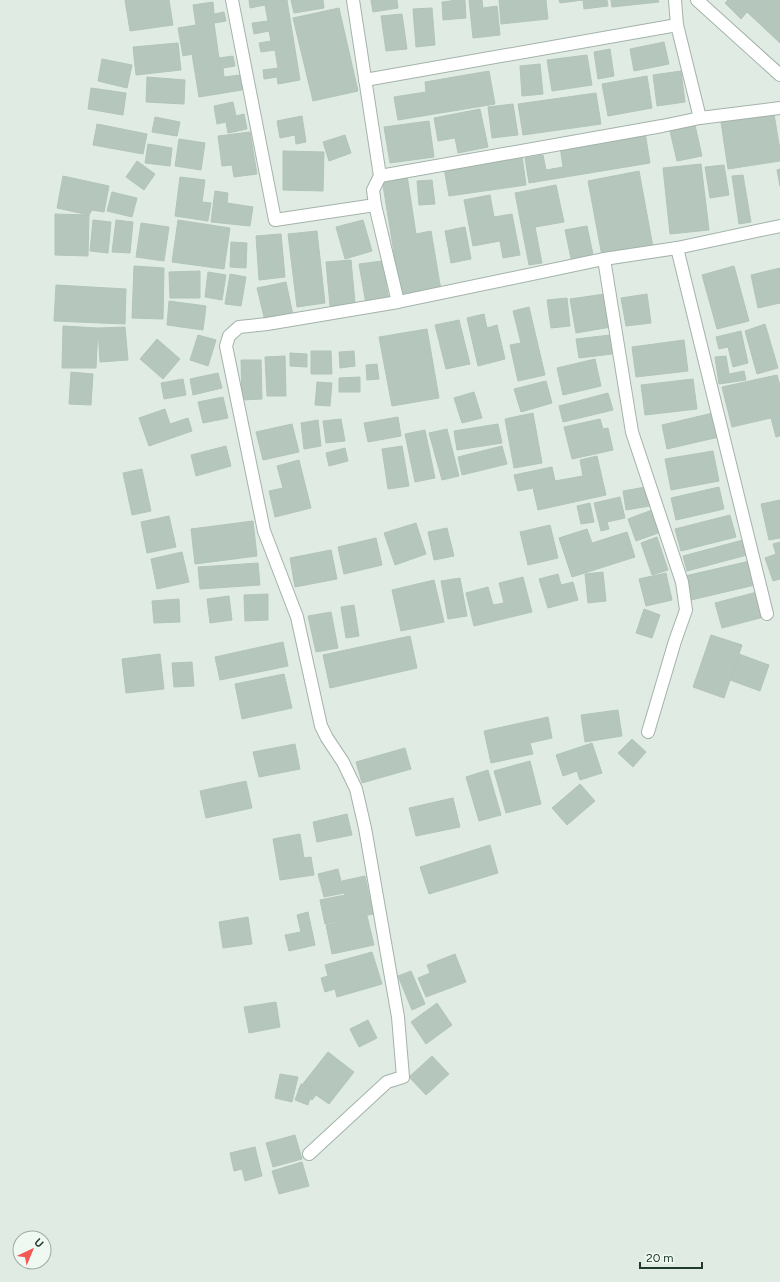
<svg xmlns="http://www.w3.org/2000/svg" width="780" height="1282" viewBox="0 0 780 1282" font-family="Figtree,sans-serif">
<style>
.building{fill:#b5c6bc;stroke:#b2c5b9}
.lines{fill:none;stroke-linecap:round;stroke-linejoin:round}
.minor-casing{stroke:#a3b3aa;stroke-width:14}
.minor{stroke:#fff;stroke-width:12}
</style>
<rect width="100%" height="100%" fill="#e0ebe4"/>
<!-- building -->
<g class="building">
<polygon points="125,0 169,0 173,25 130,31"/>
<polygon points="249,0 287,0 300,80 278,84 277,77 264,79 263,70 278,68 275,50 261,52 259,43 271,41 269,31 254,34 252,23 268,21 265,5 250,8"/>
<polygon points="291,0 323,0 324,8 294,13"/>
<polygon points="371,0 397,0 398,8 373,12"/>
<polygon points="451,0 465,0 466,18 443,20 442,2 451,1"/>
<polygon points="469,0 482,0 483,8 497,6 500,35 473,38"/>
<polygon points="499,0 546,0 548,19 501,24"/>
<polygon points="559,0 607,0 608,6 584,9 583,0 560,3"/>
<polygon points="611,0 658,0 659,2 612,7"/>
<polygon points="728,0 780,0 780,43 747,12 741,19 725,3"/>
<polygon points="213,2 214,14 224,12 226,21 214,23 219,58 233,56 235,66 223,68 224,77 240,75 242,90 199,97 192,54 183,56 178,28 196,25 193,5"/>
<polygon points="339,8 358,91 313,101 293,18"/>
<polygon points="432,8 435,45 416,47 413,9"/>
<polygon points="402,14 407,49 386,51 381,16"/>
<polygon points="664,42 669,64 634,71 630,49"/>
<polygon points="178,43 181,70 136,75 133,47"/>
<polygon points="610,49 614,76 598,79 594,52"/>
<polygon points="587,55 592,85 552,91 547,60"/>
<polygon points="102,59 132,65 127,88 98,81"/>
<polygon points="540,64 543,94 522,96 520,66"/>
<polygon points="489,71 495,104 398,120 394,97 426,92 425,82"/>
<polygon points="681,71 685,102 657,106 653,75"/>
<polygon points="647,76 652,108 608,116 602,84"/>
<polygon points="147,77 185,80 184,104 146,102"/>
<polygon points="91,88 126,93 123,115 88,109"/>
<polygon points="596,93 601,124 523,135 518,104"/>
<polygon points="233,102 236,116 244,114 247,129 228,133 226,122 217,124 214,106"/>
<polygon points="513,104 518,135 492,138 488,107"/>
<polygon points="480,109 488,147 458,153 455,138 438,141 434,118"/>
<polygon points="774,114 780,150 780,161 728,169 721,122"/>
<polygon points="302,116 306,142 296,144 295,135 280,138 277,121"/>
<polygon points="155,117 180,122 177,136 152,132"/>
<polygon points="429,121 434,157 390,163 384,127"/>
<polygon points="97,124 147,134 143,154 93,145"/>
<polygon points="695,125 702,156 677,161 670,131"/>
<polygon points="250,132 257,174 234,177 232,165 222,166 218,136"/>
<polygon points="645,132 650,163 529,183 525,158 543,155 546,170 563,167 560,146"/>
<polygon points="345,135 351,153 329,161 323,142"/>
<polygon points="179,139 205,143 201,170 175,166"/>
<polygon points="148,144 172,148 170,166 145,163"/>
<polygon points="283,151 324,152 323,191 283,190"/>
<polygon points="522,156 526,185 449,196 444,168"/>
<polygon points="137,161 155,174 144,190 126,177"/>
<polygon points="701,164 709,230 670,234 663,168"/>
<polygon points="724,165 729,195 710,198 705,167"/>
<polygon points="780,169 780,186 777,170"/>
<polygon points="639,171 653,247 602,256 588,181"/>
<polygon points="407,175 416,234 431,231 441,290 401,296 382,179"/>
<polygon points="743,175 751,222 739,224 732,176"/>
<polygon points="63,176 109,186 104,212 92,210 89,215 57,208"/>
<polygon points="180,177 205,180 202,202 211,203 208,221 175,216"/>
<polygon points="432,180 435,204 419,205 417,181"/>
<polygon points="556,185 564,222 535,227 542,263 529,265 515,193"/>
<polygon points="215,191 228,193 227,203 253,207 250,226 211,222"/>
<polygon points="112,192 137,198 132,217 107,211"/>
<polygon points="490,195 494,217 512,214 520,255 503,258 500,241 473,246 464,200"/>
<polygon points="55,214 89,215 88,256 55,255"/>
<polygon points="93,220 111,222 108,253 90,251"/>
<polygon points="116,220 133,222 130,253 112,252"/>
<polygon points="178,220 230,228 224,269 172,262"/>
<polygon points="363,220 372,251 345,259 336,227"/>
<polygon points="141,223 169,227 164,261 136,257"/>
<polygon points="587,226 594,259 572,263 565,230"/>
<polygon points="465,227 471,259 451,263 445,231"/>
<polygon points="317,231 325,303 297,307 288,234"/>
<polygon points="281,234 285,277 259,280 256,236"/>
<polygon points="231,242 247,243 246,268 230,267"/>
<polygon points="351,260 355,303 330,306 326,262"/>
<polygon points="382,261 389,300 366,304 359,264"/>
<polygon points="134,266 164,268 163,319 132,318"/>
<polygon points="734,266 749,321 717,329 702,275"/>
<polygon points="780,268 780,303 758,308 751,275"/>
<polygon points="200,271 200,298 170,298 169,272"/>
<polygon points="208,272 226,275 222,300 205,297"/>
<polygon points="230,274 246,277 241,306 225,304"/>
<polygon points="286,282 293,315 265,321 257,288"/>
<polygon points="56,285 126,289 125,324 54,321"/>
<polygon points="605,294 611,327 576,333 570,299"/>
<polygon points="647,294 651,323 626,326 621,298"/>
<polygon points="567,298 570,326 551,328 547,300"/>
<polygon points="169,301 206,306 203,330 167,325"/>
<polygon points="529,307 545,375 518,381 510,345 521,343 513,311"/>
<polygon points="484,314 487,328 497,325 505,359 478,366 467,318"/>
<polygon points="459,320 470,364 446,369 435,325"/>
<polygon points="765,324 778,368 757,374 745,331"/>
<polygon points="63,326 98,328 96,368 62,368"/>
<polygon points="125,327 128,360 100,362 98,328"/>
<polygon points="427,329 439,398 392,406 379,337"/>
<polygon points="741,331 748,363 733,367 728,347 719,349 716,337"/>
<polygon points="198,335 216,340 208,366 190,360"/>
<polygon points="610,335 612,354 579,358 576,339"/>
<polygon points="157,339 180,359 163,379 140,359"/>
<polygon points="684,340 688,371 636,377 632,347"/>
<polygon points="311,351 331,351 332,374 311,374"/>
<polygon points="354,351 355,366 340,368 339,352"/>
<polygon points="290,353 307,354 307,367 290,366"/>
<polygon points="285,356 286,396 267,396 265,357"/>
<polygon points="726,356 729,374 744,371 746,380 719,384 715,357"/>
<polygon points="595,359 601,386 563,395 557,368"/>
<polygon points="241,360 261,360 262,399 242,400"/>
<polygon points="377,364 379,379 367,380 366,365"/>
<polygon points="71,372 93,374 91,405 69,404"/>
<polygon points="218,373 222,388 193,395 190,379"/>
<polygon points="777,375 780,386 780,436 776,437 771,418 732,427 722,387"/>
<polygon points="360,377 360,392 339,392 339,378"/>
<polygon points="183,379 186,395 164,399 161,383"/>
<polygon points="693,379 697,409 645,415 641,385"/>
<polygon points="546,381 552,403 521,412 514,389"/>
<polygon points="317,382 332,383 330,406 315,405"/>
<polygon points="474,392 482,418 462,423 454,398"/>
<polygon points="608,393 613,410 563,422 559,406"/>
<polygon points="223,397 228,418 203,423 198,402"/>
<polygon points="165,409 170,424 188,418 192,431 149,446 139,418"/>
<polygon points="533,413 542,463 514,468 505,419"/>
<polygon points="713,413 719,437 667,449 662,425"/>
<polygon points="398,417 401,436 368,442 364,423"/>
<polygon points="341,419 345,441 326,443 323,421"/>
<polygon points="600,419 603,429 608,428 613,450 572,459 564,427"/>
<polygon points="318,420 321,446 304,449 301,423"/>
<polygon points="292,424 299,452 263,460 256,432"/>
<polygon points="498,424 502,443 457,450 454,431"/>
<polygon points="447,429 459,476 442,480 429,433"/>
<polygon points="425,430 435,478 415,482 405,434"/>
<polygon points="226,446 231,466 196,476 191,455"/>
<polygon points="402,446 409,486 388,489 382,449"/>
<polygon points="502,446 507,464 462,475 458,457"/>
<polygon points="345,448 348,461 329,466 326,453"/>
<polygon points="713,451 719,481 671,490 665,459"/>
<polygon points="597,456 606,495 538,510 533,488 518,491 514,475 552,467 555,481 583,476 580,460"/>
<polygon points="299,460 311,508 275,517 269,491 283,488 277,466"/>
<polygon points="142,469 151,511 132,515 123,473"/>
<polygon points="646,487 650,506 626,510 623,491"/>
<polygon points="719,487 724,509 676,520 671,498"/>
<polygon points="620,497 625,518 607,522 609,529 601,531 594,503"/>
<polygon points="780,500 780,538 769,540 761,504"/>
<polygon points="590,503 594,522 581,524 577,506"/>
<polygon points="652,510 661,532 636,541 628,519"/>
<polygon points="730,515 736,537 681,551 675,529"/>
<polygon points="169,516 176,547 147,553 141,522"/>
<polygon points="253,521 257,556 195,564 191,529"/>
<polygon points="416,523 426,554 395,565 384,533"/>
<polygon points="550,525 558,558 528,565 520,532"/>
<polygon points="447,528 454,556 434,560 428,532"/>
<polygon points="587,529 592,543 627,532 635,557 572,577 559,538"/>
<polygon points="657,537 668,570 652,575 641,543"/>
<polygon points="376,538 382,565 344,574 338,547"/>
<polygon points="743,540 747,555 687,571 683,556"/>
<polygon points="780,542 780,579 773,581 765,558 776,554 773,544"/>
<polygon points="331,550 337,579 295,587 290,558"/>
<polygon points="182,552 189,582 157,589 151,559"/>
<polygon points="750,561 755,585 691,600 685,576"/>
<polygon points="258,563 260,585 200,589 198,567"/>
<polygon points="603,572 606,601 588,603 585,574"/>
<polygon points="666,573 672,600 646,606 639,579"/>
<polygon points="558,574 561,585 573,582 578,600 548,608 539,579"/>
<polygon points="523,577 532,612 474,626 466,593 488,587 493,605 504,603 499,583"/>
<polygon points="460,578 467,616 448,619 441,581"/>
<polygon points="434,580 444,622 401,631 392,590"/>
<polygon points="757,592 764,617 722,628 715,603"/>
<polygon points="268,594 268,620 245,621 244,595"/>
<polygon points="229,596 232,620 210,623 207,599"/>
<polygon points="179,599 180,622 154,623 152,601"/>
<polygon points="354,605 359,636 346,638 341,607"/>
<polygon points="644,609 660,615 652,638 636,633"/>
<polygon points="331,612 338,648 316,652 308,616"/>
<polygon points="711,635 742,645 724,698 693,687"/>
<polygon points="410,636 417,668 330,688 323,655"/>
<polygon points="283,642 288,666 220,680 215,657"/>
<polygon points="160,654 164,689 126,693 122,659"/>
<polygon points="739,654 769,665 760,691 730,680"/>
<polygon points="192,662 194,686 174,687 172,663"/>
<polygon points="284,674 292,708 242,719 235,684"/>
<polygon points="618,710 622,736 585,742 581,715"/>
<polygon points="548,717 552,738 530,743 533,754 491,763 484,731"/>
<polygon points="632,739 646,752 633,767 618,753"/>
<polygon points="592,743 602,773 580,780 577,771 563,776 556,755"/>
<polygon points="295,744 300,769 259,777 253,752"/>
<polygon points="405,748 411,769 362,783 356,762"/>
<polygon points="530,761 541,804 506,813 494,771"/>
<polygon points="488,770 501,815 479,821 466,777"/>
<polygon points="246,781 252,808 206,818 200,791"/>
<polygon points="580,784 595,801 567,825 552,808"/>
<polygon points="453,798 460,827 416,836 409,808"/>
<polygon points="347,814 352,835 317,842 313,822"/>
<polygon points="300,834 304,858 311,857 314,875 280,880 273,839"/>
<polygon points="490,845 498,873 429,894 420,867"/>
<polygon points="338,869 344,893 324,897 318,874"/>
<polygon points="365,876 373,914 325,924 320,900 345,895 342,881"/>
<polygon points="308,912 315,945 289,951 285,935 301,932 297,915"/>
<polygon points="367,916 374,945 332,954 326,925"/>
<polygon points="248,917 252,944 223,948 219,922"/>
<polygon points="372,952 382,984 337,997 335,989 325,992 321,978 328,976 325,965"/>
<polygon points="455,954 466,982 426,997 418,978 430,973 427,965"/>
<polygon points="411,971 425,1004 412,1010 398,976"/>
<polygon points="276,1002 280,1027 249,1033 244,1007"/>
<polygon points="437,1003 452,1025 426,1044 411,1022"/>
<polygon points="368,1020 377,1038 359,1047 350,1029"/>
<polygon points="328,1052 354,1072 329,1104 316,1095 312,1100 298,1090"/>
<polygon points="432,1056 449,1074 426,1095 409,1077"/>
<polygon points="280,1074 298,1077 292,1102 275,1098"/>
<polygon points="301,1084 313,1088 308,1105 295,1100"/>
<polygon points="295,1135 302,1159 273,1167 266,1143"/>
<polygon points="255,1147 262,1176 245,1181 242,1169 234,1171 230,1153"/>
<polygon points="302,1162 309,1186 279,1194 272,1171"/>
</g>
<g class="lines">
<defs>
<g id="minor">
<polyline points="232,0 275,220 375,205"/>
<polyline points="353,0 380,176"/>
<polyline points="675,0 677,25 700,118"/>
<polyline points="697,0 780,75"/>
<polyline points="365,80 677,25"/>
<polyline points="677,248 767,614"/>
<polyline points="604,259 632,432 682,582 686,610 675,641 648,732"/>
<polyline points="398,302 375,205 373,190 380,176 662,126 700,118 780,108"/>
<polyline points="309,1154 387,1082 403,1077 398,1017 365,828 356,789 343,762 327,738 321,726 297,617 264,531 226,346 229,336 239,327 267,324 398,302 604,259 677,248 780,226"/>
</g>
</defs>
<!-- minor casing -->
<use href="#minor" class="minor-casing"/>
<!-- minor -->
<use href="#minor" class="minor"/>
</g>
<!-- north arrow -->
<g transform="translate(32 1250) rotate(44)"><circle r="19" fill="#f0f8f2" stroke="#9daca4"/>
<path d="M0-3L7 15L0 10L-7 15Z" fill="#f35856"/>
<text y="-6" font-size="11" font-weight="bold" text-anchor="middle" fill="#203b2e">U</text>
</g>
<!-- scale -->
<path d="M640 1262v6h62v-6" fill="none" stroke="#203b2e" stroke-width="2"/>
<text x="646" y="1262" font-size="12" fill="#203b2e" stroke="#f0f8f2" stroke-width="3" paint-order="stroke">20 m</text>
</svg>
